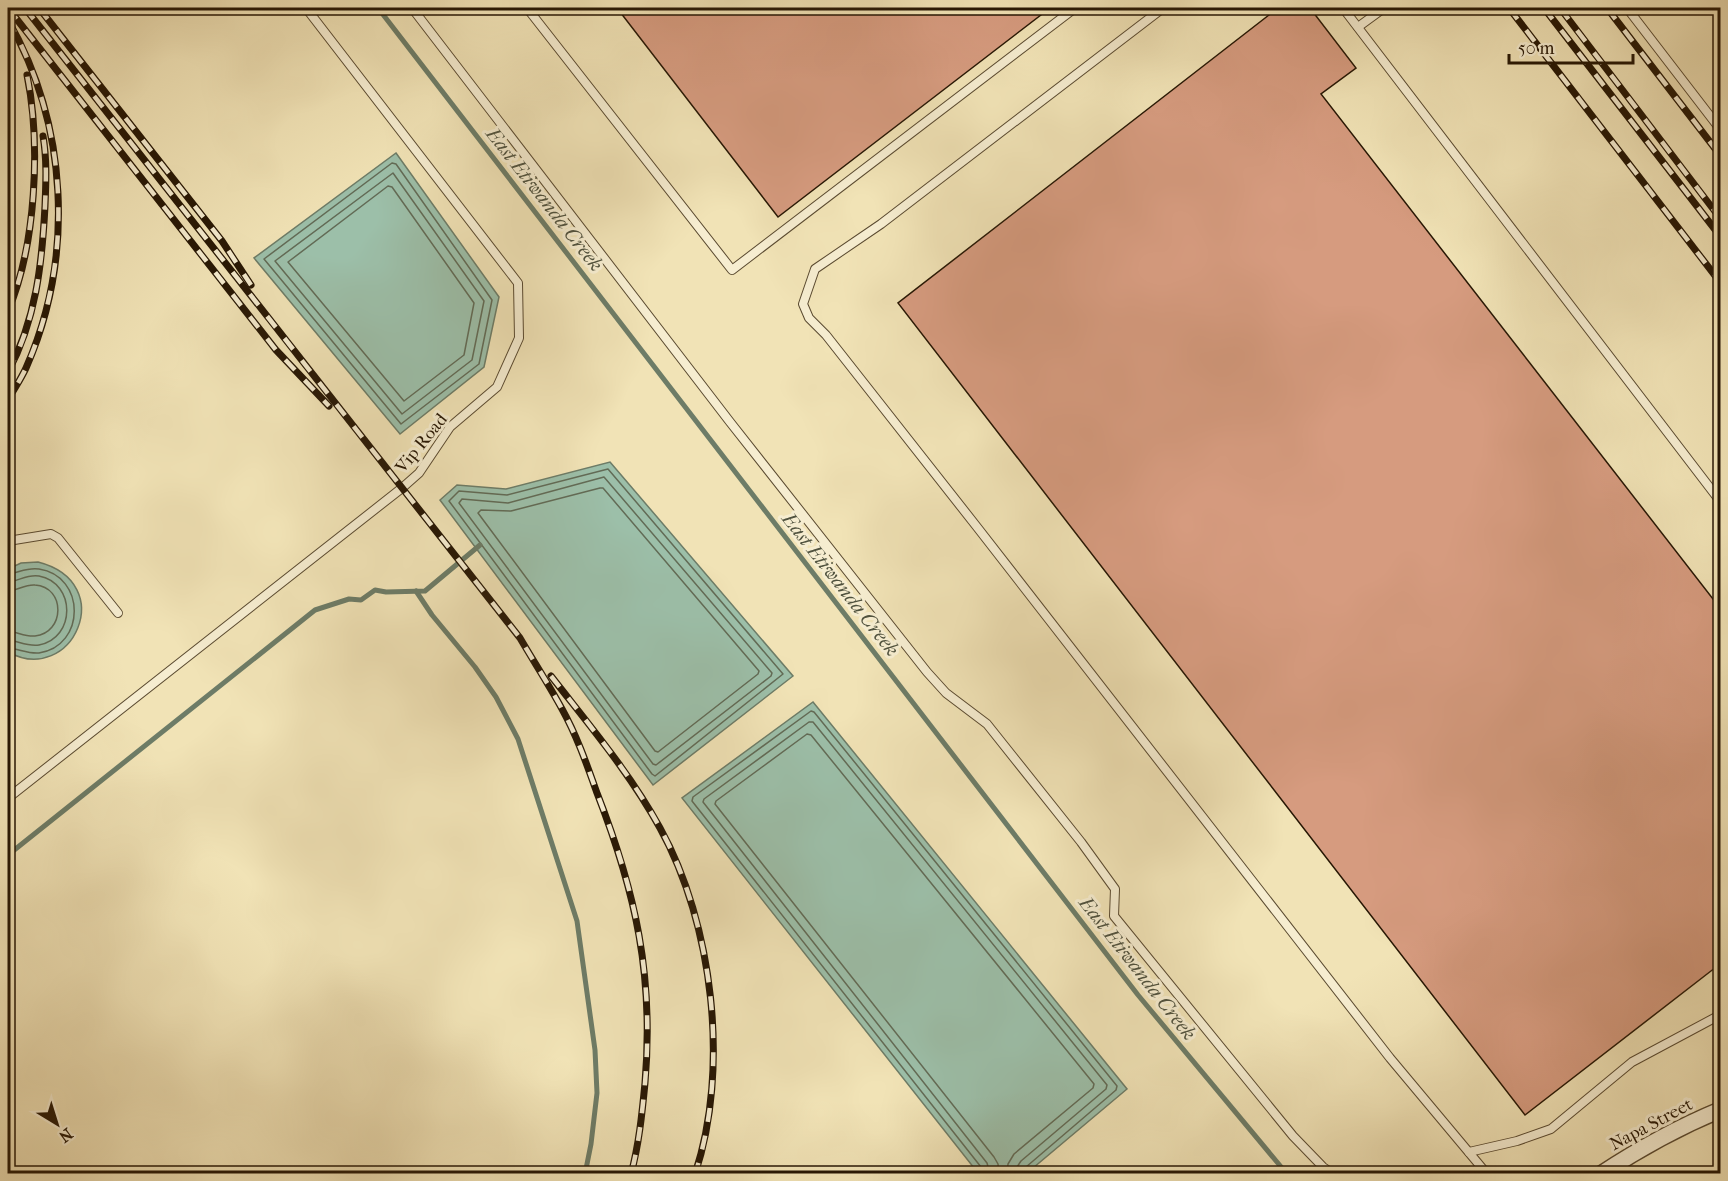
<svg xmlns="http://www.w3.org/2000/svg" width="1728" height="1181" viewBox="0 0 1728 1181" font-family="'IM FELL French Canon',serif">
<style>
.water{fill:#9cbfa9;stroke:#6d7c67;stroke-width:1.5}
.lines{fill:none;stroke-linecap:round;stroke-linejoin:round}
.shore{stroke:#626b56;stroke-width:1.5}
.stream{stroke:#6d7c67;stroke-width:5}
.building{fill:#d69b7f;stroke:#271704;stroke-width:1.5}
.service-casing{stroke:#5a4a30;stroke-width:10}
.minor-casing{stroke:#5a4a30;stroke-width:18}
.service{stroke:#f6edd0;stroke-width:8}
.minor{stroke:#f6edd0;stroke-width:15}
.rail-casing{stroke:#271704;stroke-width:7}
.rail{stroke:#f6edd0;stroke-width:4.5;stroke-dasharray:14;stroke-linecap:butt}
.labels{text-anchor:middle;stroke-width:6;stroke-linejoin:round;paint-order:stroke}
.street-label{font-size:18px;fill:#271704;stroke:#f6edd0}
.water-label{font-size:20px;font-style:italic;fill:#50523e;stroke:#f6edd0}
</style>
<rect width="100%" height="100%" fill="#f1e3b6"/>
<filter id="stains"><feTurbulence type="fractalNoise" baseFrequency=".00333" numOctaves="4"/><feColorMatrix values="0 0 0 0 .2 0 0 0 0 .09 0 0 0 0 .02 0 0 0 .5 -.17"/></filter>
<radialGradient id="worn" r=".72"><stop offset=".6" stop-color="#630" stop-opacity="0"/><stop offset="1" stop-color="#630" stop-opacity=".3"/></radialGradient>
<!-- water -->
<g class="water">
<polygon points="396,153 499,297 484,367 400,434 254,258"/>
<polygon points="610,462 793,676 653,785 440,500 457,485 506,489"/>
<path d="M38,562c82,21 34,125 -30,90v-83l13,-6z"/>
<polygon points="813,702 1127,1089 1027,1173 978,1173 682,798"/>
</g>
<g class="lines">
<!-- shore -->
<g class="shore">
<polygon points="392,163 396,164 492,300 479,364 401,424 264,259"/>
<polygon points="393,173 484,301 472,360 402,414 275,261"/>
<polygon points="388,186 392,187 474,303 464,355 404,401 288,262"/>
<polygon points="608,469 783,674 655,776 652,774 449,501 459,491 507,495"/>
<polygon points="604,477 772,673 771,676 656,765 653,764 459,503 462,499 508,503"/>
<polygon points="600,488 603,488 759,671 758,674 658,752 655,751 478,513 481,510 511,511"/>
<path d="M8,574c10,-1 19,-7 31,-5 47,7 47,77 0,84 -11,1 -20,-4 -31,-5"/>
<path d="M8,582c11,-1 19,-8 31,-6 37,7 37,62 0,69 -11,2 -21,-4 -31,-5"/>
<path d="M8,591c9,0 17,-7 27,-6 31,2 30,48 0,51 -9,1 -18,-4 -27,-5"/>
<polyline points="982,1174 981,1167 692,801 693,797 811,711 814,712 1117,1086 1116,1090 1026,1167 1024,1174"/>
<polyline points="990,1174 987,1163 703,802 704,799 809,722 813,722 1107,1085 1106,1089 1021,1161 1017,1167 1016,1174"/>
<polyline points="999,1174 998,1164 994,1157 715,804 716,801 807,734 811,735 1094,1084 1093,1088 1014,1154 1008,1164 1007,1174"/>
</g>
<!-- stream -->
<g class="stream">
<polyline points="378,8 1138,995 1287,1174"/>
<polyline points="416,591 432,615 475,667 496,697 518,739 577,921 595,1050 597,1093 591,1144 585,1174"/>
<polyline points="8,855 315,610 349,599 361,600 375,590 386,592 425,591 480,545"/>
</g>
</g>
<!-- building -->
<g class="building">
<polygon points="617,8 1050,8 778,217"/>
<polygon points="1278,8 1310,8 1356,68 1321,94 1720,608 1720,964 1525,1115 898,303"/>
</g>
<g class="lines">
<defs>
<g id="service">
<polyline points="412,8 730,422 927,672 946,693 987,724 1081,842 1115,889 1114,916 1293,1136 1323,1167 1333,1174"/>
<polyline points="527,8 732,270 1075,8"/>
<polyline points="1163,8 881,224 815,269 803,304 809,318 826,335 977,527 1390,1058 1487,1174"/>
<polyline points="1343,8 1720,501"/>
<polyline points="1627,8 1720,129"/>
<polyline points="1358,27 1384,8"/>
<polyline points="8,541 51,534 58,538 118,613"/>
<polyline points="8,798 402,488 419,473 450,427 497,387 519,338 518,283 306,8"/>
<polyline points="1469,1152 1517,1141 1551,1129 1632,1062 1720,1015"/>
</g>
<path id="minor" d="M1601,1174c38,-25 78,-47 119,-64"/>
</defs>
<!-- service casing -->
<use href="#service" class="service-casing"/>
<!-- minor casing -->
<use href="#minor" class="minor-casing"/>
<!-- service -->
<use href="#service" class="service"/>
<!-- minor -->
<use href="#minor" class="minor"/>
<defs>
<g id="rail">
<polyline points="8,8 276,350 329,406"/>
<path d="M25,8l495,630c14,24 29,47 42,71 15,27 25,56 35,84 39,100 57,183 48,290 -3,31 -6,61 -14,91"/>
<polyline points="39,8 222,241 251,285"/>
<polyline points="1509,8 1720,282"/>
<polyline points="1544,8 1720,236"/>
<polyline points="1560,8 1720,218"/>
<polyline points="1607,8 1720,155"/>
<path d="M8,20c60,105 67,237 18,348 -5,11 -12,21 -18,32"/>
<path d="M8,311c28,-65 33,-167 19,-236"/>
<path d="M8,372c28,-52 34,-108 37,-166 1,-24 2,-47 -2,-70"/>
<path d="M551,676c38,49 79,97 109,152 53,96 70,241 35,346"/>
</g>
</defs>
<!-- rail casing -->
<use href="#rail" class="rail-casing"/>
<!-- rail -->
<use href="#rail" class="rail"/>
</g>
<g class="labels">
<!-- street labels -->
<g class="street-label">
<text transform="translate(421 443) rotate(-51)" y="6">Vip Road</text>
<text transform="translate(1651 1124) rotate(-28)" y="6">Napa Street</text>
</g>
<!-- water labels -->
<g class="water-label">
<text transform="translate(545 199) rotate(52)" y="7">East Etiwanda Creek</text>
<text transform="translate(841 584) rotate(52)" y="7">East Etiwanda Creek</text>
<text transform="translate(1138 968) rotate(52)" y="7">East Etiwanda Creek</text>
</g>
</g>
<!-- margin -->
<rect width="1728" height="1181" fill="none" stroke="#f1e3b6" stroke-width="30"/>
<rect x="9" y="9" width="1710" height="1163" fill="none" stroke="#271704" stroke-width="3"/>
<rect x="15" y="15" width="1698" height="1151" fill="none" stroke="#271704" stroke-width="1.5"/>
<!-- north arrow -->
<g transform="translate(57 1124) rotate(142)" stroke="#f6edd0" stroke-width="4.5" paint-order="stroke">
<path d="M0-4.5L10 22L0 15L-10 22Z" fill="#271704"/>
<text y="-9" font-size="16" font-weight="bold" text-anchor="middle" fill="#271704">N</text>
</g>
<!-- scale -->
<path d="M1509 54v9h124v-9" fill="none" stroke="#271704" stroke-width="3"/>
<text x="1518" y="54" font-size="18" fill="#271704" stroke="#f6edd0" stroke-width="4.5" paint-order="stroke">50 m</text>
<rect width="100%" height="100%" filter="url(#stains)"/>
<rect width="100%" height="100%" fill="url(#worn)"/>
</svg>
